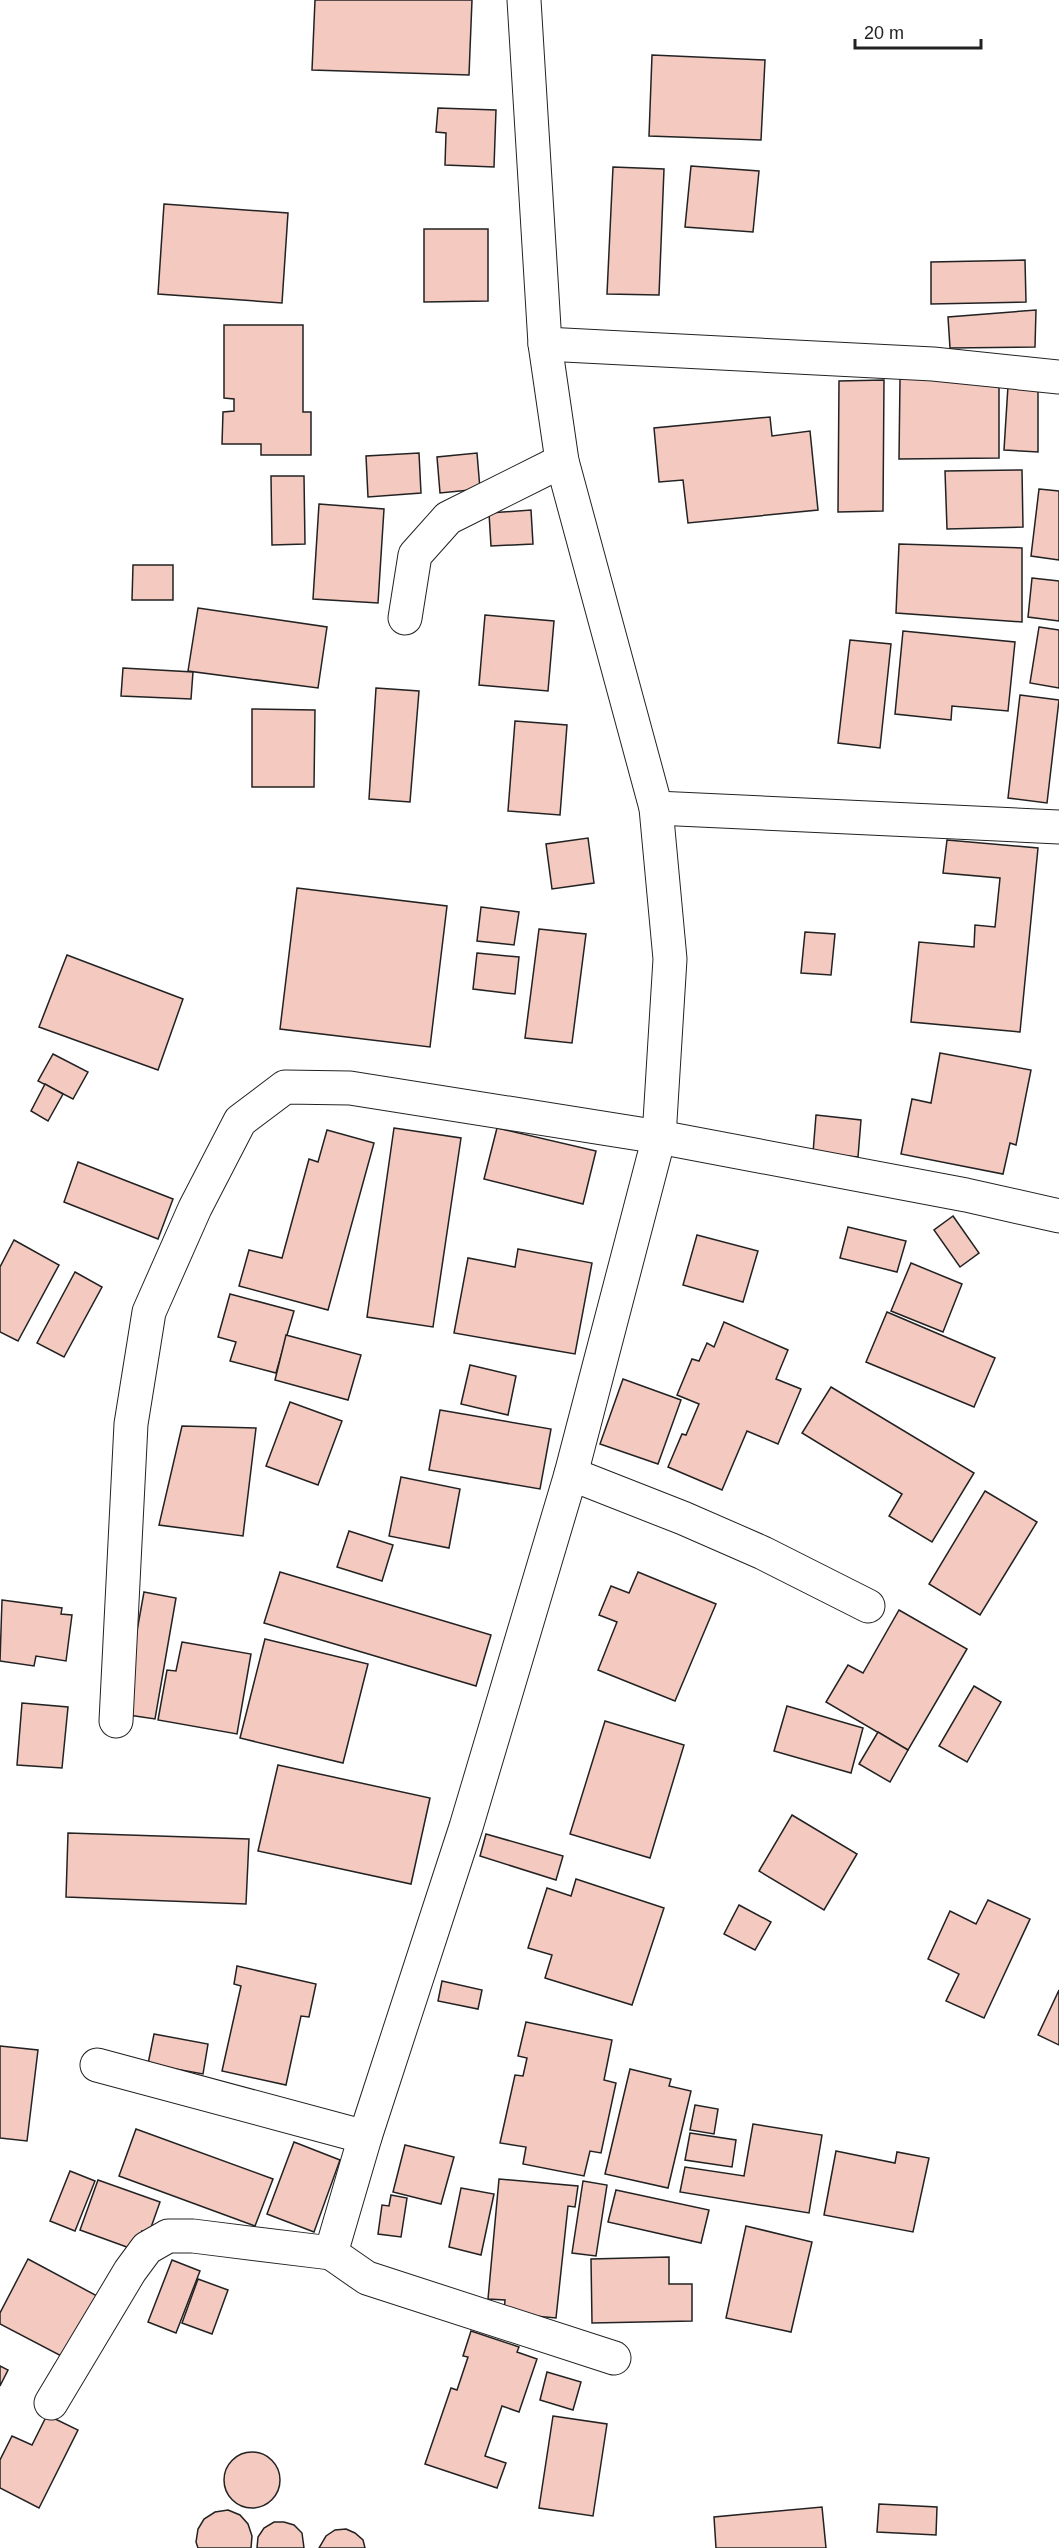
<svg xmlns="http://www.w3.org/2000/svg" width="1059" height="2548" viewBox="0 0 1059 2548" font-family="Helvetica,sans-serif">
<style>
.building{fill:#f3c9c0;stroke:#222;stroke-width:1.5}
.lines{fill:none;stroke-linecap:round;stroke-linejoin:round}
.minor-casing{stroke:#222;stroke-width:35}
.minor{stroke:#fff;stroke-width:33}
</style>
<rect width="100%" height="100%" fill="#fff"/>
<!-- building -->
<g class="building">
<polygon points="315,0 472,0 469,75 312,70"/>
<polygon points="652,55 765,60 761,140 649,136"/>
<polygon points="438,108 496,110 494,167 445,165 446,133 436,132"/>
<polygon points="691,166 759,171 753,232 685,227"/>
<polygon points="613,167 664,169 659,295 607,294"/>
<polygon points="164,204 288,213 282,303 158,294"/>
<polygon points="424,229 488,229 488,301 424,302"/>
<polygon points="1025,260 1026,302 931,304 931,262"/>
<polygon points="1036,310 1035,347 950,348 948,317"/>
<polygon points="224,325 303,325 303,412 311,412 311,455 261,455 261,444 222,444 223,412 234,411 234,399 224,398"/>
<polygon points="999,378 999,458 899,459 900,379"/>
<polygon points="884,380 883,511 838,512 839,381"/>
<polygon points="1008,386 1038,391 1038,452 1004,450"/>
<polygon points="770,417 772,436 810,431 818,510 688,523 683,480 659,482 654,428"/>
<polygon points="419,453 421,493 368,497 366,456"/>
<polygon points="477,453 480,489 440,493 437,457"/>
<polygon points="1022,470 1023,527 947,529 945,471"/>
<polygon points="271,476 304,476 305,544 272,545"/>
<polygon points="1039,489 1059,491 1059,560 1031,556"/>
<polygon points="319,504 384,509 378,603 313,599"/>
<polygon points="531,510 533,544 491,546 489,513"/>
<polygon points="899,544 1022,548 1022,622 896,613"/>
<polygon points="133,565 173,565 173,600 132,600"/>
<polygon points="1032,578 1059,581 1059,621 1028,617"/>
<polygon points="198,608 327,627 318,688 188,671"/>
<polygon points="485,615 554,621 548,691 479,685"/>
<polygon points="1039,627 1059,630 1059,688 1030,683"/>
<polygon points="903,631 1015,642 1008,711 952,706 951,720 895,714"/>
<polygon points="850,640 891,644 880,748 838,743"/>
<polygon points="123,668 193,672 191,699 121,696"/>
<polygon points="376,688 419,691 410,802 369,799"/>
<polygon points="1020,695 1059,700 1047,803 1008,798"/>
<polygon points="252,709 315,710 314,787 252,787"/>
<polygon points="515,721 567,725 560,815 508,811"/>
<polygon points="588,838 594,883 552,889 546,844"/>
<polygon points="947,840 1038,848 1020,1032 911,1022 919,942 974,947 975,925 995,927 1000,878 943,873"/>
<polygon points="297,888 447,906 430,1047 280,1029"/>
<polygon points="481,907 519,912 514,945 477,941"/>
<polygon points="539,929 586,934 572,1043 525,1038"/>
<polygon points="805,932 835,934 831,975 801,973"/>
<polygon points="477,953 519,957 515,994 473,989"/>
<polygon points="67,955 183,999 158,1070 39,1027"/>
<polygon points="940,1053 1031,1070 1016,1145 1010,1143 1003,1174 901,1154 912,1099 931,1103"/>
<polygon points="53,1054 88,1072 73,1099 38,1081"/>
<polygon points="45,1084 63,1094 48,1121 31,1111"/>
<polygon points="816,1115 861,1120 858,1157 813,1153"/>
<polygon points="394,1128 461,1138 433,1327 367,1317"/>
<polygon points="497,1128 596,1151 583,1204 484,1179"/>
<polygon points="327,1130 374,1143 328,1310 239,1286 249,1250 282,1258 309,1159 318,1162"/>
<polygon points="78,1162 173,1199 158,1239 64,1202"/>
<polygon points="953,1216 979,1253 960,1267 934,1230"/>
<polygon points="848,1227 906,1241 897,1272 840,1258"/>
<polygon points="697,1235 758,1251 743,1302 683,1285"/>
<polygon points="14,1240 59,1265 18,1341 0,1332 0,1267"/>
<polygon points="518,1249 592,1263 575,1354 454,1333 468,1258 515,1267"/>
<polygon points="911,1263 962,1284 943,1332 891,1311"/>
<polygon points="75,1272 102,1287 64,1357 37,1343"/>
<polygon points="230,1294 294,1311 276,1373 230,1361 236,1342 218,1337"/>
<polygon points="887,1312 995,1358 974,1407 866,1362"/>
<polygon points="724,1322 788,1350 776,1379 801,1389 778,1444 747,1431 722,1490 668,1467 682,1434 686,1435 699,1404 677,1395 692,1359 699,1361 707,1343 714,1347"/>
<polygon points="286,1335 361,1355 348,1400 275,1380"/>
<polygon points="470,1365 516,1376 508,1415 461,1404"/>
<polygon points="623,1379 681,1400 658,1464 600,1444"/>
<polygon points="831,1387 974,1473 932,1542 889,1516 902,1494 802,1433"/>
<polygon points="290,1402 342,1421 318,1485 266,1466"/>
<polygon points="440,1410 551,1429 540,1489 429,1470"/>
<polygon points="182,1426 256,1428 243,1536 159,1525"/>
<polygon points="401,1477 460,1489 449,1548 389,1536"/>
<polygon points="985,1491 1037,1522 980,1615 929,1584"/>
<polygon points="349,1531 393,1545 382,1581 337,1567"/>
<polygon points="280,1572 491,1635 476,1686 264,1623"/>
<polygon points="638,1572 716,1604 675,1701 598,1670 617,1622 599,1615 611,1586 629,1593"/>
<polygon points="144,1592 176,1598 155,1719 122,1714"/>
<polygon points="2,1600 62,1608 61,1614 72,1615 66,1661 36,1656 34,1666 0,1661"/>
<polygon points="899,1610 967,1649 908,1750 826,1702 848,1665 863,1673"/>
<polygon points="265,1639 368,1664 343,1763 240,1738"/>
<polygon points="182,1642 251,1654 237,1734 158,1720 167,1670 176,1671"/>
<polygon points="974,1686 1001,1702 967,1762 939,1746"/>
<polygon points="22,1703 68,1707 62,1768 17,1765"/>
<polygon points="787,1706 863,1728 851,1773 774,1751"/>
<polygon points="605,1721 684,1745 650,1858 570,1834"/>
<polygon points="878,1732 908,1750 890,1782 859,1764"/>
<polygon points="278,1765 430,1798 411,1884 258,1851"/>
<polygon points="792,1815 857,1854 824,1910 759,1871"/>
<polygon points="68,1833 249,1839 246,1904 66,1897"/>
<polygon points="486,1834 563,1856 556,1880 480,1856"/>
<polygon points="576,1879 664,1908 632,2005 545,1978 552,1955 528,1948 547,1888 571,1896"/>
<polygon points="988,1900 1030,1919 984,2018 946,2001 959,1974 928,1959 950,1911 976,1924"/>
<polygon points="739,1905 771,1922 755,1950 724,1934"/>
<polygon points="237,1966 316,1984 309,2017 301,2016 286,2085 222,2071 241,1986 234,1984"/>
<polygon points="442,1981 482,1990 478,2009 438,2001"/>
<polygon points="1059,1990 1059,2045 1038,2035"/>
<polygon points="526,2022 612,2040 604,2080 616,2083 601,2153 590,2151 584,2176 523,2164 526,2147 500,2143 515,2075 523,2076 527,2058 518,2056"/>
<polygon points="154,2034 208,2044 203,2074 148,2064"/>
<polygon points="0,2046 38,2050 27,2141 0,2138"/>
<polygon points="630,2069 671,2079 669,2086 691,2091 668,2188 605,2174"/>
<polygon points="695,2105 718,2109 714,2134 690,2130"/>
<polygon points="753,2124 822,2135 809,2213 680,2192 685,2167 744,2176"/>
<polygon points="136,2129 273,2179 255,2226 119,2176"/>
<polygon points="690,2133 736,2140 732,2167 685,2160"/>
<polygon points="294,2142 340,2160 314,2232 267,2214"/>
<polygon points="405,2145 454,2157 441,2204 393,2192"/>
<polygon points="836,2151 895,2163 897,2152 929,2158 913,2232 824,2215"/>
<polygon points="70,2171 95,2181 75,2231 50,2221"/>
<polygon points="499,2179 578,2186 575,2207 568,2206 556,2318 504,2313 505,2300 488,2299"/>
<polygon points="98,2180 160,2202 149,2233 142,2231 135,2250 80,2230"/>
<polygon points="583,2181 607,2185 596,2256 572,2253"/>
<polygon points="461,2188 494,2194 481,2255 449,2247"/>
<polygon points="616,2190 709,2210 701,2243 608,2222"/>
<polygon points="391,2195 407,2198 401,2237 378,2234 382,2205 389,2206"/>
<polygon points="746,2226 812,2242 791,2332 726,2318"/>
<polygon points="669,2257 669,2284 692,2284 692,2321 592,2323 591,2259"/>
<polygon points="28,2259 99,2297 67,2359 0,2324 0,2313"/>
<polygon points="172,2260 200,2271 176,2333 148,2322"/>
<polygon points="198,2279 228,2290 212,2334 182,2323"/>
<polygon points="471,2331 519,2347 517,2352 537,2359 519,2412 502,2406 485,2456 506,2463 497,2488 425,2464 451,2388 457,2390 468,2357 463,2356"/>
<polygon points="0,2366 8,2370 0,2386"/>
<polygon points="547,2372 581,2382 573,2410 540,2400"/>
<polygon points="47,2415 78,2430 39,2508 0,2488 0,2460 12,2436 32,2445"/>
<polygon points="553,2416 607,2424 593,2516 539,2508"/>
<circle cx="252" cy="2480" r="28"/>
<polygon points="879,2504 937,2507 936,2535 877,2532"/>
<polygon points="822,2507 826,2548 716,2548 714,2517"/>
<polygon points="228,2510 240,2515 248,2524 252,2536 251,2548 198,2548 196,2542 198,2529 204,2519 215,2512"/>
<polygon points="274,2522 284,2522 294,2525 302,2533 304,2548 257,2548 258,2537 264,2528"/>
<polygon points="346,2529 355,2533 363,2540 365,2548 319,2548 326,2536 335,2530"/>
</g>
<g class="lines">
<defs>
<g id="minor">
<polyline points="524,0 545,344 562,461 656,808 670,959 659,1137 571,1474 466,1827 365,2137 331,2253 367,2278 614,2358"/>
<polyline points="545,344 933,364 1059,377"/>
<polyline points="405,618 415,555 448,518 562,461"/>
<polyline points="656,808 1059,827"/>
<polyline points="571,1474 683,1518 763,1553 868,1606"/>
<polyline points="116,1721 131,1424 149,1312 195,1208 240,1121 285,1087 350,1088 659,1137 966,1195 1059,1216"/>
<polyline points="97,2065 365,2137"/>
<polyline points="51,2403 130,2271 147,2248 168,2236 193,2236 331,2253"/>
</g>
</defs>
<!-- minor casing -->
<use href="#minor" class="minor-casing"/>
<!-- minor -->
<use href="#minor" class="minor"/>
</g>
<!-- scale -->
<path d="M855 39v9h126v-9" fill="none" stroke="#222222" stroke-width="3"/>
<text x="864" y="39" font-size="18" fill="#222222" stroke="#ffffff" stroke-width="4.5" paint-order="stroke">20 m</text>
</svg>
